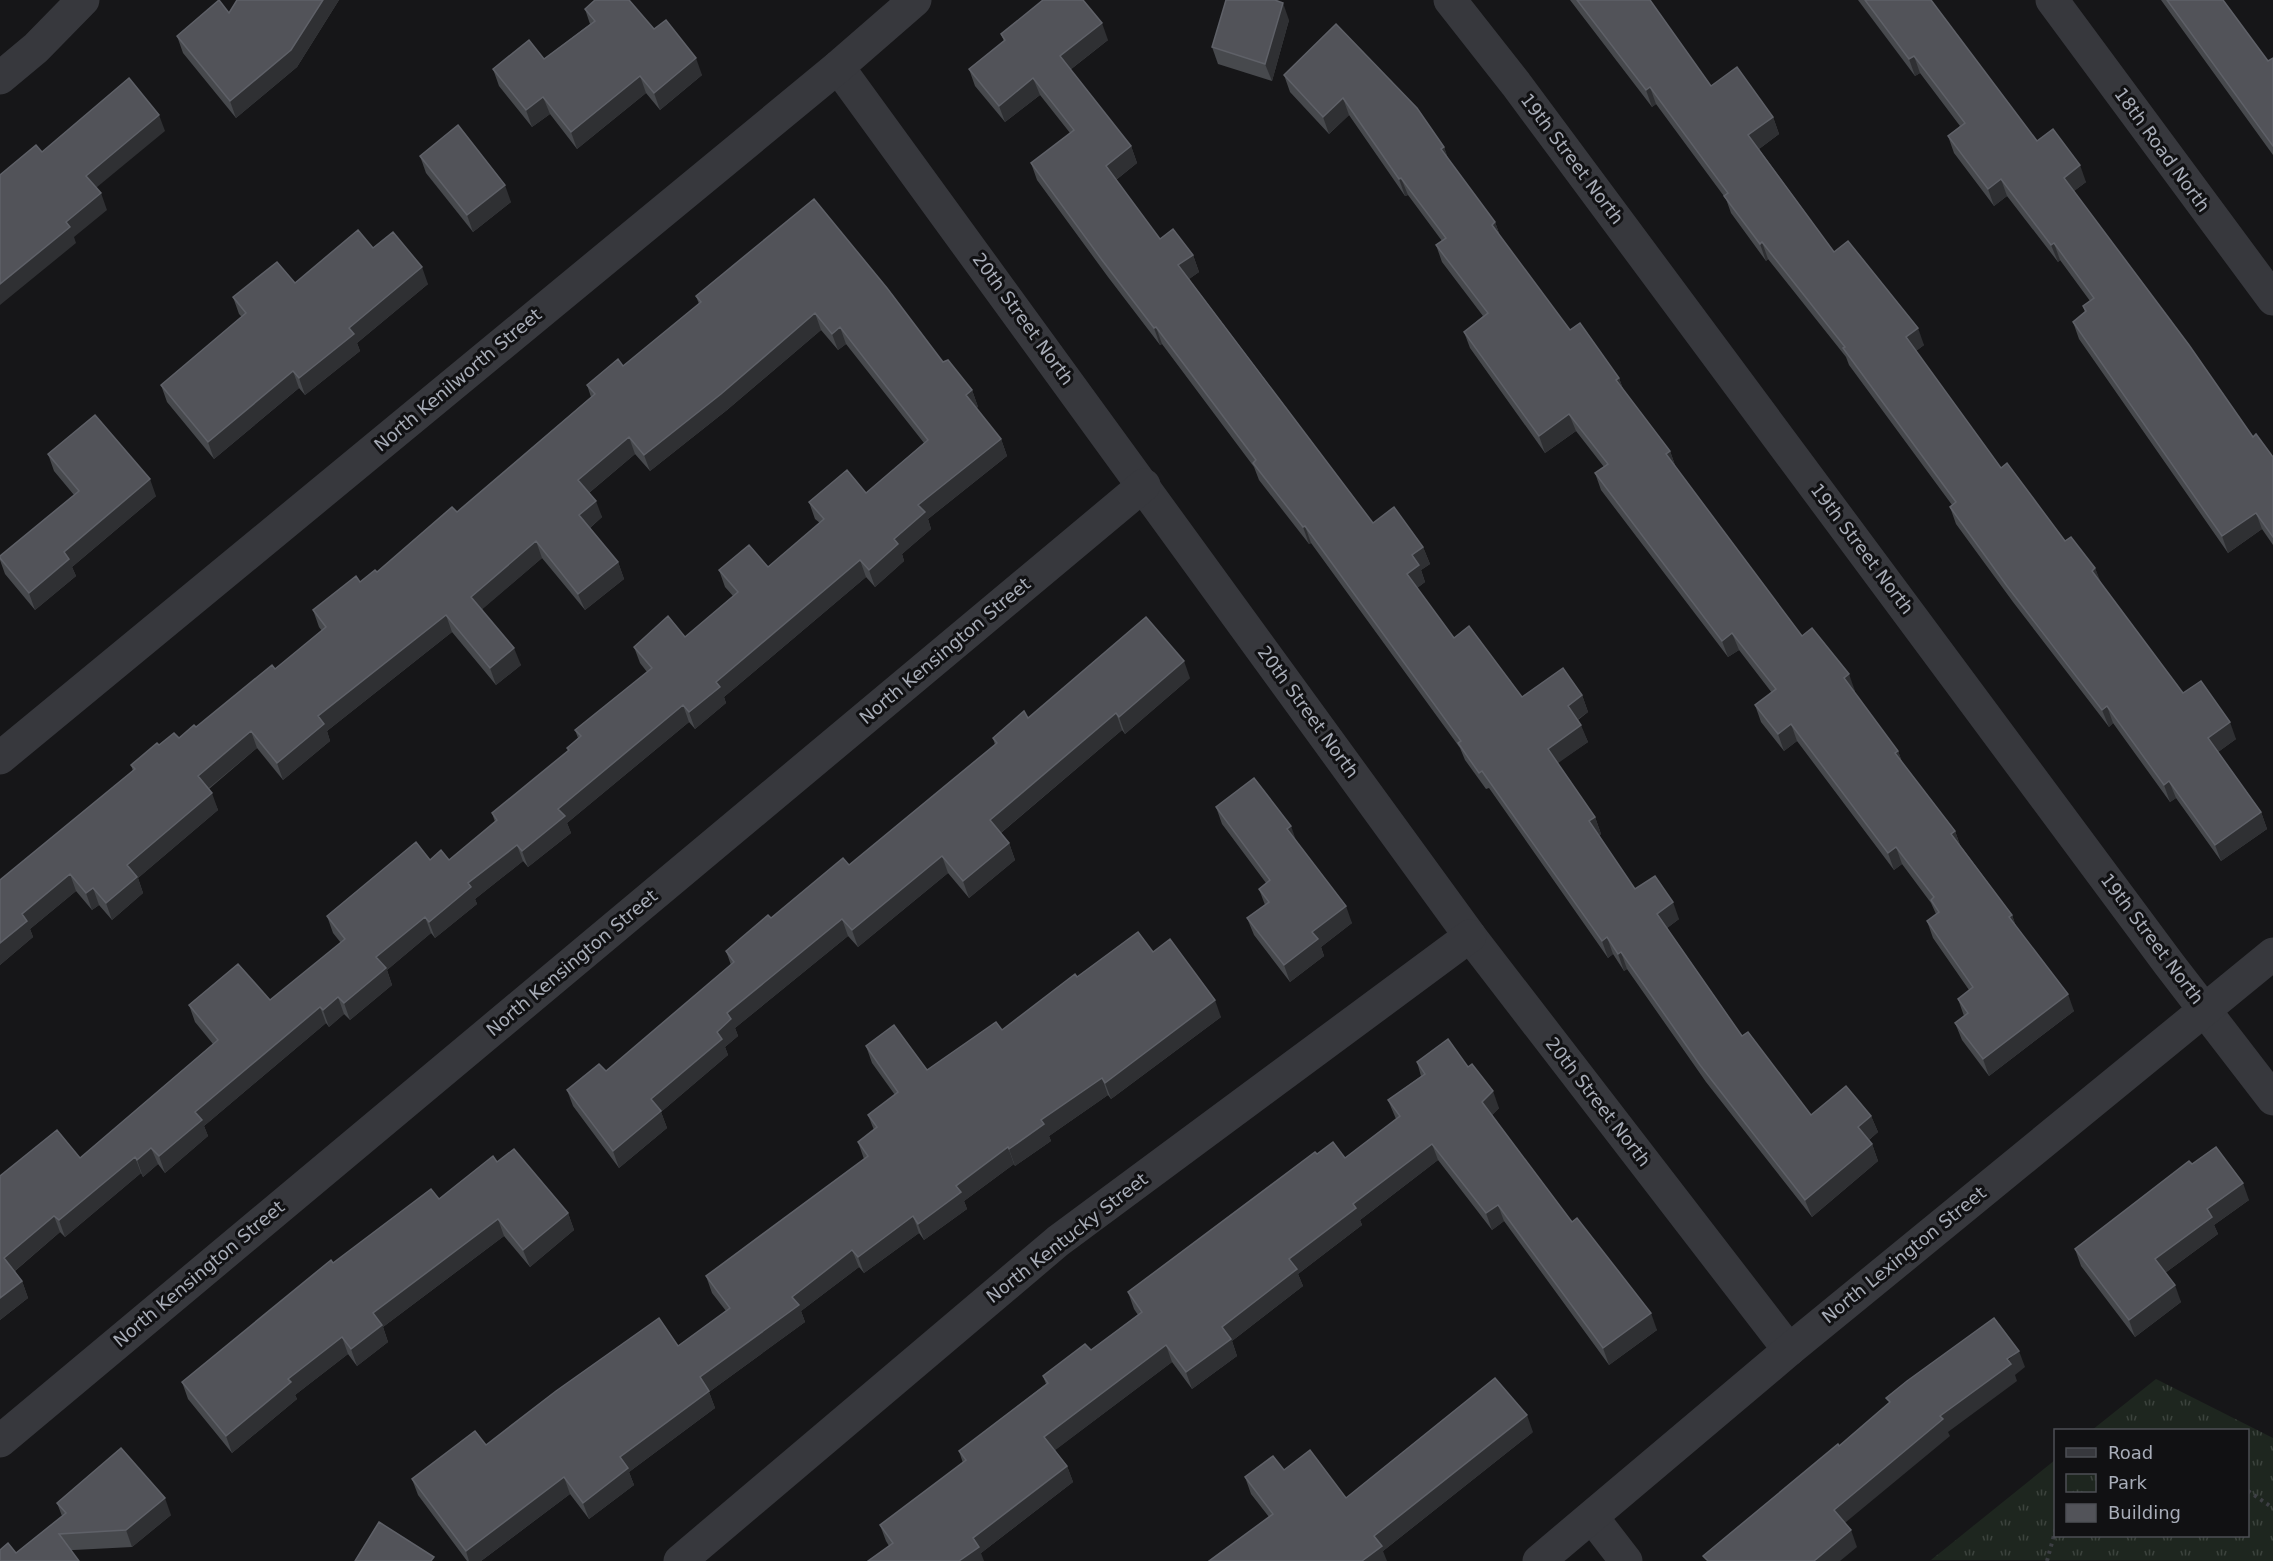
<svg xmlns="http://www.w3.org/2000/svg" width="2273" height="1561" viewBox="0 0 2273 1561" font-family="'DejaVu Sans',sans-serif">
<style>
.park{fill:url(#park-tufts)}
.lines{fill:none;stroke-linecap:round;stroke-linejoin:round}
.path{stroke:#3d3f44;stroke-width:4;stroke-dasharray:3 4.5;stroke-linecap:butt}
.minor{stroke:#37383d;stroke-width:33}
.wall{fill:#47494d}
.shaded-wall{fill:#2f3033}
.building{fill:#525359;stroke:#5f6168;stroke-width:1.5}
.labels{text-anchor:middle;stroke-width:6;stroke-linejoin:round;paint-order:stroke}
.street-label{font-size:18px;fill:#a8adb8;stroke:#111113}
</style>
<defs>
<pattern id="park-tufts" width="24" height="20" patternUnits="userSpaceOnUse" patternTransform="scale(1.5)"><rect width="24" height="20" fill="#1e261f"/><path d="M3 7l-1-3M5 7V3M7 7l1-3M15 17l-1-3M17 17v-4M19 17l1-3" fill="none" stroke="#3c433d"/></pattern>
</defs>
<rect width="100%" height="100%" fill="#161618"/>
<!-- park -->
<polygon class="park" points="2156,1379 2273,1438 2273,1561 1931,1560 2055,1460 2056,1536 2248,1536 2248,1430 2092,1430"/>
<g class="lines">
<!-- path -->
<g class="path">
<polyline points="2248,1491 2273,1508"/>
<polyline points="2047,1561 2056,1528"/>
</g>
<!-- minor -->
<g class="minor">
<polyline points="1450,0 1516,84 2169,964 2273,1099"/>
<polyline points="2052,0 2273,299"/>
<polyline points="838,67 1470,936 1789,1350"/>
<polyline points="0,78 36,48 83,0"/>
<polyline points="0,758 838,67 915,0"/>
<polyline points="0,1441 1144,485"/>
<polyline points="1592,1517 1626,1561"/>
<polyline points="680,1561 1058,1241 1470,936"/>
<polyline points="1539,1561 1789,1350 2273,954"/>
</g>
</g>
<!-- wall -->
<g class="wall">
<polygon points="237,0 339,0 297,67 236,118 183,53 177,36 229,13"/>
<polygon points="1570,0 1650,0 1711,86 1773,117 1779,134 1759,149 1834,252 1924,345 1916,351 2001,468 2065,541 2095,568 2100,582 2183,693 2236,739 2218,752 2261,812 2267,829 2221,861 2176,798 2170,802 2113,723 2109,727 2013,602 1956,524 1950,507 1952,505 1849,365 1846,357 1768,259 1766,261 1731,213 1726,199 1656,104 1652,107"/>
<polygon points="1858,0 1931,0 2037,141 2086,182 2074,191 2253,437 2273,457 2273,545 2262,529 2228,553 2079,339 2073,322 2085,312 2083,306 2090,301 2060,260 2058,262 2007,196 1994,206 1954,153 1948,136 1960,126 1920,73 1915,76"/>
<polygon points="2161,0 2223,0 2268,61 2273,58 2273,155"/>
<polygon points="585,9 654,29 702,75 660,110 646,93 577,149 550,114 532,127 499,86 493,69 544,59 590,24"/>
<polygon points="1289,20 1272,81 1218,64 1212,47"/>
<polygon points="1336,24 1444,147 1448,159 1495,222 1500,236 1570,330 1619,378 1623,389 1670,451 1676,468 1802,636 1855,691 1854,692 1898,751 1902,762 1955,831 1960,845 2012,915 2016,927 2074,1011 1989,1076 1962,1040 1955,1023 1964,1016 1958,999 1969,990 1933,938 1927,921 1936,914 1931,903 1902,864 1894,870 1797,741 1784,751 1761,722 1755,705 1772,693 1739,650 1728,657 1601,490 1595,473 1604,467 1576,431 1545,453 1470,348 1464,332 1483,316 1442,262 1436,245 1442,241 1408,195 1405,196 1349,115 1329,134 1290,92 1284,75"/>
<polygon points="1001,34 1108,40 1070,70 1131,146 1137,163 1116,180 1160,239 1193,255 1199,272 1189,279 1373,523 1423,547 1430,564 1421,570 1425,582 1417,588 1454,638 1522,697 1582,695 1588,712 1578,720 1588,742 1557,763 1595,817 1601,834 1599,836 1635,889 1679,919 1667,928 1742,1036 1811,1115 1871,1116 1878,1132 1869,1140 1872,1144 1878,1161 1812,1217 1706,1082 1627,969 1624,971 1613,954 1608,958 1489,788 1486,789 1465,760 1460,748 1311,543 1309,544 1259,480 1254,467 1162,344 1160,345 1108,277 1037,180 1031,163 1070,133 1040,95 1005,122 975,86 969,69 1004,41"/>
<polygon points="420,156 511,202 473,232 426,173"/>
<polygon points="814,199 943,362 972,390 978,407 976,408 1001,439 1007,456 928,519 931,529 902,554 904,561 875,587 866,577 724,697 726,703 695,729 689,722 567,823 571,833 528,867 523,861 475,899 477,904 435,938 431,933 387,970 392,985 350,1020 344,1014 329,1027 326,1023 204,1126 208,1136 165,1173 158,1164 143,1177 141,1173 65,1237 60,1232 15,1271 22,1281 28,1298 0,1320 0,1176 80,1158 213,1044 195,1022 189,1005 270,1000 341,943 333,933 327,916 430,860 449,860 495,822 492,813 568,751 567,748 578,738 575,730 647,672 640,663 634,647 685,637 733,596 725,587 719,570 768,567 820,523 815,519 809,502 866,493 924,443 846,344 838,350 821,330 727,410 650,471 635,454 589,493 602,517 590,528 618,562 624,579 585,610 542,558 482,609 521,665 496,685 452,632 327,731 330,741 283,780 257,748 209,789 218,810 138,878 143,893 112,920 99,905 92,910 76,891 30,929 33,937 0,965 0,880 133,771 131,765 159,745 179,738 196,727 275,669 322,631 319,627 313,610 377,572 457,512 591,397 587,385 623,366 699,304 696,296"/>
<polygon points="373,248 428,284 357,343 360,351 305,395 299,388 214,459 167,402 161,385 242,317 239,314 233,297 295,283"/>
<polygon points="48,454 156,496 72,567 76,576 35,610 5,574 0,560 0,556 74,495 54,471"/>
<polygon points="1190,678 1125,734 1122,730 1001,833 1009,843 1015,860 969,898 948,873 858,947 848,936 735,1028 738,1036 725,1047 728,1055 661,1112 667,1128 619,1168 573,1106 567,1090 606,1071 731,965 726,951 771,918 849,865 995,745 993,738 1028,718"/>
<polygon points="1216,807 1297,843 1352,923 1321,947 1324,956 1290,982 1254,935 1247,918 1265,905 1259,889 1266,883 1222,824"/>
<polygon points="1153,952 1221,1017 1111,1099 1108,1095 1049,1136 1051,1141 1015,1166 1014,1164 964,1201 967,1209 924,1240 919,1233 864,1273 859,1267 801,1311 805,1322 709,1392 715,1408 629,1472 634,1485 589,1519 570,1494 481,1561 467,1561 418,1495 412,1479 486,1445 678,1346 726,1311 712,1293 706,1276 864,1159 858,1142 874,1130 868,1115 895,1095 872,1063 866,1046 927,1070 1002,1030 1077,977"/>
<polygon points="1417,1062 1499,1108 1492,1115 1572,1222 1657,1330 1609,1365 1504,1221 1492,1230 1438,1160 1360,1220 1362,1225 1298,1274 1303,1286 1232,1341 1237,1356 1192,1389 1172,1362 1055,1450 1067,1466 1073,1482 981,1553 889,1546 886,1541 880,1525 963,1463 959,1451 1046,1384 1043,1376 1091,1350 1138,1315 1134,1309 1128,1292 1317,1154 1345,1158 1396,1119 1388,1100 1421,1076"/>
<polygon points="2192,1164 2249,1200 2214,1225 2218,1234 2165,1273 2181,1302 2135,1337 2081,1266 2075,1249"/>
<polygon points="439,1199 568,1213 574,1230 530,1267 504,1236 383,1327 388,1342 357,1366 348,1354 295,1395 297,1399 232,1453 188,1399 182,1382 333,1263"/>
<polygon points="1533,1432 1383,1551 1269,1517 1251,1494 1245,1477 1284,1470 1346,1498"/>
<polygon points="57,1503 171,1515 132,1547 16,1553 62,1516"/>
</g>
<!-- shaded-wall -->
<g class="shaded-wall">
<polygon points="323,0 339,0 297,67 236,118 230,101"/>
<polygon points="1283,3 1289,20 1272,81 1265,64"/>
<polygon points="1102,23 1108,40 1066,73 1060,56"/>
<polygon points="1914,56 1920,73 1915,76 1909,59"/>
<polygon points="696,58 702,75 660,110 654,93"/>
<polygon points="640,76 646,93 577,149 571,132"/>
<polygon points="1033,78 1040,95 1005,122 999,106"/>
<polygon points="1650,87 1656,104 1652,107 1646,90"/>
<polygon points="543,97 550,114 532,127 526,110"/>
<polygon points="1343,98 1349,115 1329,134 1323,117"/>
<polygon points="159,115 165,131 91,192 86,176"/>
<polygon points="1773,117 1779,134 1755,152 1748,135"/>
<polygon points="1131,146 1137,163 1112,183 1106,166"/>
<polygon points="1444,147 1450,164 1441,149"/>
<polygon points="2080,165 2086,182 2070,194 2064,178"/>
<polygon points="1401,178 1408,195 1405,196 1399,179"/>
<polygon points="2001,179 2007,196 1994,206 1988,189"/>
<polygon points="505,185 511,202 473,232 467,215"/>
<polygon points="101,193 107,210 74,237 76,243 0,305 0,284 66,222"/>
<polygon points="1495,222 1501,239 1492,225"/>
<polygon points="1762,242 1768,259 1766,261 1760,244"/>
<polygon points="2054,243 2060,260 2058,262 2051,245"/>
<polygon points="1193,255 1199,272 1185,282 1178,265"/>
<polygon points="422,267 428,284 357,343 360,351 305,395 299,378 349,328"/>
<polygon points="815,313 821,330 727,410 650,471 644,455"/>
<polygon points="840,327 846,344 838,350 832,334"/>
<polygon points="1156,327 1162,344 1160,345 1154,328"/>
<polygon points="1918,328 1924,345 1912,354 1906,337"/>
<polygon points="293,371 299,388 214,459 208,442"/>
<polygon points="1619,378 1625,395 1616,380"/>
<polygon points="972,390 978,407 972,411 966,395"/>
<polygon points="1569,414 1576,431 1545,453 1539,436"/>
<polygon points="629,437 635,454 584,497 578,480"/>
<polygon points="1001,439 1007,456 928,519 931,529 902,554 904,561 875,587 869,570 894,539 918,505"/>
<polygon points="1670,451 1676,468 1666,454"/>
<polygon points="150,479 156,496 72,567 76,576 35,610 29,593 64,552"/>
<polygon points="596,501 602,517 585,532 579,515"/>
<polygon points="2256,513 2262,529 2228,553 2222,536"/>
<polygon points="1305,526 1311,543 1309,544 1303,527"/>
<polygon points="536,541 542,558 478,613 471,597"/>
<polygon points="1423,547 1430,564 1421,570 1425,582 1413,591 1407,574 1412,555"/>
<polygon points="860,560 866,577 724,697 726,703 695,729 689,712 716,682"/>
<polygon points="618,562 624,579 585,610 578,594"/>
<polygon points="2095,568 2102,585 2092,571"/>
<polygon points="446,615 452,632 327,731 330,741 283,780 277,763 318,716"/>
<polygon points="1732,633 1739,650 1728,657 1722,641"/>
<polygon points="514,648 521,665 496,685 490,668"/>
<polygon points="1184,661 1190,678 1125,734 1119,717"/>
<polygon points="1849,674 1855,691 1850,695 1844,678"/>
<polygon points="1582,695 1588,712 1574,722 1568,706"/>
<polygon points="683,705 689,722 567,823 571,833 528,867 522,851 558,809"/>
<polygon points="2107,706 2113,723 2109,727 2102,710"/>
<polygon points="1116,713 1122,730 996,837 990,820"/>
<polygon points="2230,722 2236,739 2214,755 2208,738"/>
<polygon points="1791,724 1797,741 1784,751 1778,734"/>
<polygon points="1581,725 1588,742 1554,766 1548,749"/>
<polygon points="251,731 257,748 204,792 198,776"/>
<polygon points="1898,751 1904,768 1895,753"/>
<polygon points="2169,781 2176,798 2170,802 2164,785"/>
<polygon points="212,793 218,810 138,878 143,893 112,920 106,903 127,865"/>
<polygon points="2261,812 2267,829 2221,861 2215,845"/>
<polygon points="1595,817 1601,834 1595,838 1589,821"/>
<polygon points="1291,826 1297,843 1287,829"/>
<polygon points="1955,831 1961,848 1951,834"/>
<polygon points="1009,843 1015,860 969,898 963,881"/>
<polygon points="517,845 523,861 475,899 477,904 435,938 429,922 468,883"/>
<polygon points="1896,847 1902,864 1894,870 1888,853"/>
<polygon points="942,856 948,873 858,947 852,930"/>
<polygon points="70,874 76,891 30,929 33,937 0,965 0,943 22,914"/>
<polygon points="93,888 99,905 92,910 86,893"/>
<polygon points="1673,902 1679,919 1663,931 1657,914"/>
<polygon points="1346,906 1352,923 1321,947 1324,956 1290,982 1284,965 1312,932"/>
<polygon points="2012,915 2018,932 2009,917"/>
<polygon points="425,917 431,933 387,970 392,985 350,1020 344,1003 376,957"/>
<polygon points="842,919 848,936 735,1028 738,1036 725,1047 728,1055 661,1112 667,1128 619,1168 613,1151 651,1099 717,1032 727,1013"/>
<polygon points="1607,937 1613,954 1608,958 1602,941"/>
<polygon points="1621,952 1627,969 1624,971 1618,954"/>
<polygon points="2068,994 2074,1011 1989,1076 1983,1059"/>
<polygon points="338,997 344,1014 329,1027 323,1010"/>
<polygon points="1215,1000 1221,1017 1111,1099 1105,1083"/>
<polygon points="320,1007 326,1023 204,1126 208,1136 165,1173 159,1156 195,1112"/>
<polygon points="1102,1078 1108,1095 1049,1136 1051,1141 1015,1166 1009,1149 1041,1120"/>
<polygon points="1493,1091 1499,1108 1488,1119 1482,1102"/>
<polygon points="1871,1116 1878,1132 1864,1144 1858,1127"/>
<polygon points="1432,1144 1438,1160 1360,1220 1362,1225 1298,1274 1303,1286 1232,1341 1237,1356 1192,1389 1186,1372 1222,1327 1289,1259 1353,1204"/>
<polygon points="1872,1144 1878,1161 1812,1217 1805,1200"/>
<polygon points="1008,1147 1014,1164 964,1201 967,1209 924,1240 918,1224 956,1186"/>
<polygon points="151,1148 158,1164 143,1177 137,1160"/>
<polygon points="135,1157 141,1173 65,1237 59,1220"/>
<polygon points="2243,1183 2249,1200 2214,1225 2218,1234 2161,1276 2155,1259 2207,1209"/>
<polygon points="1498,1205 1504,1221 1492,1230 1486,1213"/>
<polygon points="568,1213 574,1230 530,1267 523,1250"/>
<polygon points="54,1216 60,1232 10,1275 4,1258"/>
<polygon points="913,1216 919,1233 864,1273 858,1257"/>
<polygon points="498,1219 504,1236 383,1327 388,1342 357,1366 351,1349 373,1313"/>
<polygon points="852,1250 859,1267 801,1311 805,1322 709,1392 715,1408 629,1472 634,1485 589,1519 583,1503 620,1457 700,1377 792,1297"/>
<polygon points="22,1281 28,1298 0,1320 0,1298"/>
<polygon points="2175,1285 2181,1302 2135,1337 2129,1320"/>
<polygon points="1651,1313 1657,1330 1609,1365 1603,1348"/>
<polygon points="342,1337 348,1354 295,1395 297,1399 232,1453 226,1436 288,1379"/>
<polygon points="1166,1345 1172,1362 1050,1454 1044,1437"/>
<polygon points="2019,1351 2025,1367 2015,1375 2017,1381 1948,1432 1950,1436 1840,1527 1834,1510 1940,1416"/>
<polygon points="1527,1415 1533,1432 1383,1551 1387,1561 1362,1561 1374,1536"/>
<polygon points="1067,1466 1073,1482 981,1553 984,1561 959,1561 973,1538"/>
<polygon points="564,1477 570,1494 481,1561 469,1561 466,1551"/>
<polygon points="165,1498 171,1515 132,1547 126,1530"/>
<polygon points="1851,1530 1857,1547 1840,1561 1814,1561"/>
</g>
<!-- building -->
<g class="building">
<polygon points="219,0 229,13 237,0 323,0 291,50 230,101 177,36"/>
<polygon points="595,0 629,0 654,29 666,20 696,58 654,93 640,76 571,132 543,97 526,110 493,69 529,40 544,59 595,21 585,9"/>
<polygon points="1043,0 1083,0 1102,23 1060,56 1131,146 1106,166 1160,239 1173,229 1193,255 1178,265 1373,523 1394,507 1423,547 1412,555 1419,565 1407,574 1454,638 1469,626 1522,697 1563,668 1582,695 1568,706 1581,725 1548,749 1595,817 1589,821 1635,889 1655,876 1673,902 1657,914 1742,1036 1748,1032 1811,1115 1846,1086 1871,1116 1858,1127 1872,1144 1805,1200 1700,1065 1621,952 1618,954 1607,937 1602,941 1482,771 1479,773 1458,743 1461,741 1305,526 1303,527 1253,463 1256,460 1156,327 1154,328 1102,260 1031,163 1074,130 1033,78 999,106 969,69 1005,40 1001,34"/>
<polygon points="1226,0 1275,0 1283,3 1265,64 1212,47"/>
<polygon points="1577,0 1650,0 1711,86 1737,67 1773,117 1748,135 1834,252 1848,241 1918,328 1906,337 2001,468 2007,463 2065,541 2071,537 2095,568 2092,571 2183,693 2201,681 2230,722 2208,738 2261,812 2215,845 2169,781 2164,785 2107,706 2102,710 2007,586 1950,507 1956,502 1843,348 1845,347 1762,242 1760,244 1724,196 1728,193 1650,87 1646,90"/>
<polygon points="1865,0 1931,0 2037,141 2053,129 2080,165 2064,178 2189,345 2253,437 2256,434 2273,457 2273,537 2256,513 2222,536 2073,322 2086,311 2083,306 2094,298 2054,243 2051,245 2001,179 1988,189 1948,136 1965,123 1914,56 1909,59"/>
<polygon points="2167,0 2223,0 2268,61 2273,58 2273,146"/>
<polygon points="1336,24 1417,108 1444,147 1441,149 1495,222 1492,225 1570,330 1580,323 1619,378 1616,380 1670,451 1666,454 1802,636 1812,628 1849,674 1844,678 1898,751 1895,753 1955,831 1951,834 2012,915 2009,917 2068,994 1983,1059 1955,1023 1968,1013 1958,999 1973,987 1927,921 1939,912 1931,900 1934,897 1896,847 1888,853 1791,724 1778,734 1755,705 1776,689 1732,633 1722,641 1595,473 1608,464 1569,414 1539,436 1464,332 1488,313 1436,245 1446,238 1401,178 1399,179 1343,98 1323,117 1284,75"/>
<polygon points="129,78 159,115 86,176 101,193 66,222 70,227 0,284 0,175 36,145 42,152"/>
<polygon points="458,125 505,185 467,215 420,156"/>
<polygon points="814,199 887,288 943,362 948,360 972,390 966,395 1001,439 918,505 925,512 894,539 898,544 869,570 860,560 716,682 720,687 689,712 683,705 558,809 565,816 522,851 517,845 468,883 471,887 429,922 425,917 376,957 386,968 344,1003 338,997 323,1010 320,1007 195,1112 202,1120 159,1156 151,1148 137,1160 135,1157 59,1220 54,1216 4,1258 22,1281 0,1298 0,1176 57,1130 80,1158 218,1040 189,1005 238,964 270,1000 345,939 327,916 416,842 430,860 441,850 449,860 497,820 492,813 569,750 567,748 581,736 575,730 652,668 634,647 668,616 685,637 738,592 719,570 749,545 768,567 824,519 809,502 847,470 866,493 928,440 840,327 832,334 815,313 721,394 644,455 629,437 578,480 596,501 579,515 618,562 578,594 536,541 471,597 514,648 490,668 446,615 318,716 324,724 277,763 251,731 198,776 212,793 127,865 137,877 106,903 93,888 86,893 70,874 22,914 27,921 0,943 0,880 135,769 131,765 157,743 159,745 174,733 179,738 194,725 196,727 272,665 275,669 326,627 313,610 356,576 360,582 375,570 377,572 452,507 457,512 595,394 587,385 618,359 623,366 701,302 696,296"/>
<polygon points="358,230 373,248 393,232 422,267 349,328 354,334 299,378 293,371 208,442 161,385 246,313 233,297 277,262 295,283"/>
<polygon points="95,415 150,479 64,552 69,559 29,593 0,558 0,556 79,491 48,454"/>
<polygon points="1146,617 1184,661 1119,717 1116,713 990,820 1009,843 963,881 942,856 852,930 842,919 727,1013 731,1019 717,1032 722,1039 651,1099 661,1111 613,1151 567,1090 599,1064 606,1071 734,962 726,951 741,938 768,915 771,918 843,858 849,865 997,743 993,738 1024,711 1028,718"/>
<polygon points="1254,778 1291,826 1287,829 1346,906 1312,932 1318,939 1284,965 1247,918 1269,902 1259,889 1270,880 1216,807"/>
<polygon points="1138,932 1153,952 1170,939 1215,1000 1105,1083 1102,1078 1041,1120 1044,1124 1009,1149 1008,1147 956,1186 961,1192 918,1224 913,1216 858,1257 852,1250 792,1297 799,1305 700,1377 709,1391 620,1457 628,1468 583,1503 564,1477 466,1551 412,1479 475,1431 486,1445 556,1391 659,1318 678,1346 730,1308 706,1276 868,1156 858,1142 877,1127 868,1115 898,1092 866,1046 894,1025 927,1070 996,1022 1002,1030 1075,974 1077,977"/>
<polygon points="1448,1039 1468,1067 1472,1064 1493,1091 1482,1102 1572,1222 1577,1218 1651,1313 1603,1348 1498,1205 1486,1213 1432,1144 1353,1204 1356,1208 1289,1259 1297,1269 1222,1327 1231,1339 1186,1372 1166,1345 1044,1437 1067,1466 973,1538 979,1547 959,1561 868,1561 893,1543 880,1525 966,1460 959,1451 1048,1383 1043,1376 1085,1344 1091,1350 1142,1312 1128,1292 1315,1152 1317,1154 1333,1142 1345,1158 1400,1116 1388,1100 1425,1074 1417,1062"/>
<polygon points="2216,1147 2243,1183 2207,1209 2212,1217 2155,1259 2175,1285 2129,1320 2075,1249 2189,1161 2192,1164"/>
<polygon points="514,1149 568,1213 523,1250 498,1219 373,1313 382,1325 351,1349 342,1337 288,1379 291,1382 226,1436 182,1382 331,1260 333,1263 431,1189 439,1199 493,1156 497,1162"/>
<polygon points="1994,1318 2019,1351 2007,1359 2011,1364 1940,1416 1943,1419 1834,1510 1851,1530 1814,1561 1708,1561 1703,1556 1838,1444 1839,1446 1890,1402 1886,1398 1907,1381"/>
<polygon points="1495,1378 1527,1415 1374,1536 1382,1546 1362,1561 1209,1561 1273,1514 1245,1477 1273,1456 1284,1470 1310,1450 1346,1498"/>
<polygon points="121,1448 165,1498 126,1530 59,1534 79,1561 0,1561 0,1550 8,1543 16,1553 66,1513 57,1503"/>
<polygon points="379,1522 434,1557 431,1561 355,1561"/>
</g>
<g class="labels">
<!-- street labels -->
<g class="street-label">
<text transform="translate(2162 150) rotate(54)" y="6">18th Road North</text>
<text transform="translate(1572 159) rotate(53)" y="6">19th Street North</text>
<text transform="translate(1023 319) rotate(54)" y="6">20th Street North</text>
<text transform="translate(458 380) rotate(-40)" y="6">North Kenilworth Street</text>
<text transform="translate(1862 549) rotate(53)" y="6">19th Street North</text>
<text transform="translate(945 651) rotate(-40)" y="6">North Kensington Street</text>
<text transform="translate(1308 712) rotate(54)" y="6">20th Street North</text>
<text transform="translate(2152 939) rotate(53)" y="6">19th Street North</text>
<text transform="translate(572 963) rotate(-40)" y="6">North Kensington Street</text>
<text transform="translate(1598 1102) rotate(52)" y="6">20th Street North</text>
<text transform="translate(1067 1238) rotate(-38)" y="6">North Kentucky Street</text>
<text transform="translate(1904 1255) rotate(-39)" y="6">North Lexington Street</text>
<text transform="translate(199 1274) rotate(-40)" y="6">North Kensington Street</text>
</g>
</g>
<!-- legend -->
<rect x="2054" y="1429" width="195" height="108" fill="#111113" stroke="#4d4f55" stroke-width="1.5"/>
<rect x="2066" y="1448" width="30" height="9" fill="#37383d" stroke="#4d4f55" stroke-width="1.5"/>
<text x="2108" y="1459" font-size="18" fill="#a8adb8">Road</text>
<rect x="2066" y="1474" width="30" height="18" fill="url(#park-tufts)" stroke="#4d4f55" stroke-width="1.5"/>
<text x="2108" y="1489" font-size="18" fill="#a8adb8">Park</text>
<rect x="2066" y="1504" width="30" height="18" fill="#525359" stroke="#4d4f55" stroke-width="1.5"/>
<text x="2108" y="1519" font-size="18" fill="#a8adb8">Building</text>
</svg>
